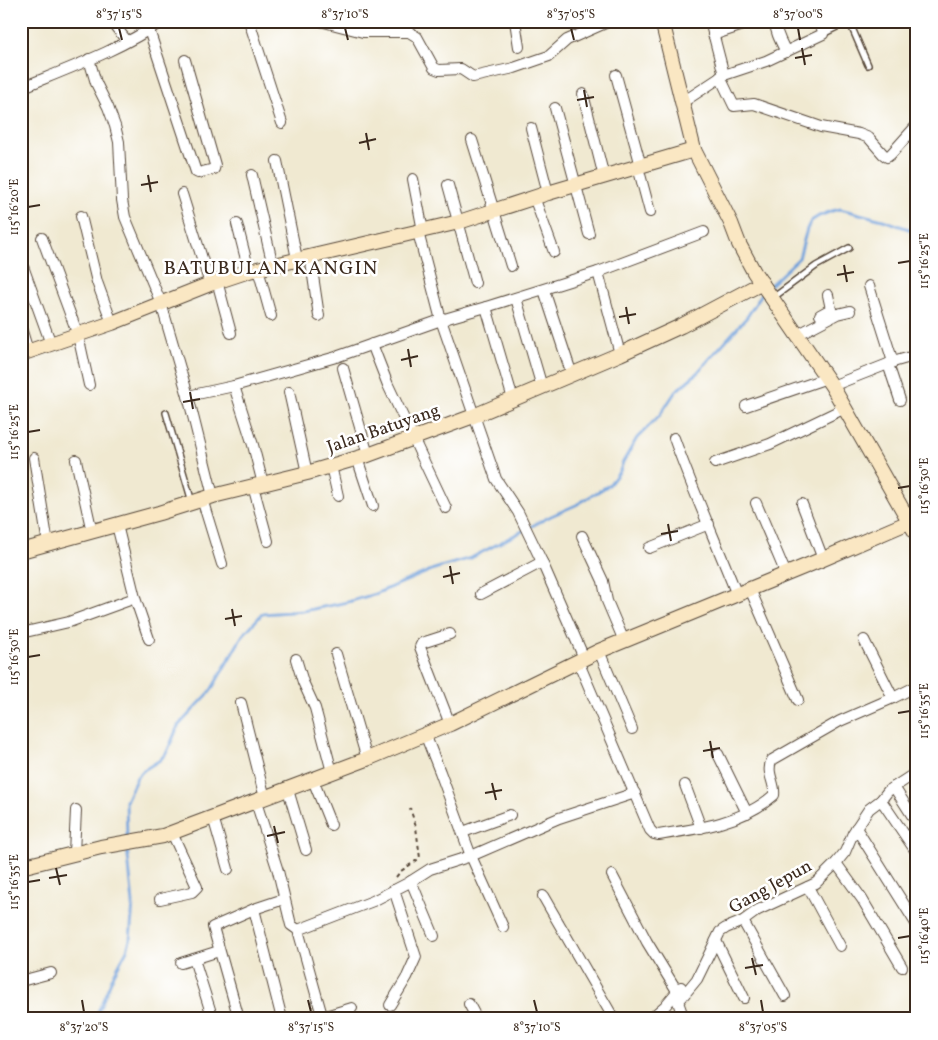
<svg xmlns="http://www.w3.org/2000/svg" width="938" height="1040" viewBox="0 0 938 1040" font-family="Vollkorn,serif">
<style>
.lines{fill:none;stroke-linecap:round;stroke-linejoin:round}
.stream{stroke:#70a0da;stroke-width:3}
.lane-casing{stroke:#564739;stroke-width:8}
.street-casing{stroke:#564739;stroke-width:12}
.secondary-casing{stroke:#564739;stroke-width:16}
.path{stroke:#564739;stroke-width:2;stroke-dasharray:4 4;stroke-linecap:butt}
.lane{stroke:#fff;stroke-width:5}
.street{stroke:#fff;stroke-width:10}
.secondary{stroke:#fae7c3;stroke-width:14}
.ticks{fill:none;stroke:#3b2a1e;stroke-width:2}
.labels{text-anchor:middle;stroke-width:5;stroke-linejoin:round;paint-order:stroke}
.street-label{font-size:18px;fill:#3b2a1e;stroke:#fff}
.quarter-label{font-size:20px;letter-spacing:1px;fill:#3b2a1e;stroke:#fff}
.neatline{fill:none;stroke:#3b2a1e;stroke-width:2}
.ticks-label{font-size:12px;text-anchor:middle;fill:#3b2a1e}
</style>
<rect width="100%" height="100%" fill="#fff"/>
<filter id="ink" filterUnits="userSpaceOnUse"><feTurbulence type="fractalNoise" baseFrequency=".02" numOctaves="2"/><feDisplacementMap in="SourceGraphic" scale="10" xChannelSelector="R" yChannelSelector="G"/><feConvolveMatrix kernelMatrix="1 2 1 2 8 2 1 2 1" color-interpolation-filters="sRGB"/></filter>
<filter id="wash" filterUnits="userSpaceOnUse"><feTurbulence type="fractalNoise" baseFrequency=".0096" numOctaves="4" result="noise"/><feDisplacementMap in="SourceGraphic" scale="20" xChannelSelector="R" yChannelSelector="G"/><feGaussianBlur stdDeviation="1.12" result="paint"/><feColorMatrix in="noise" values="0 0 0 0 0 0 0 0 0 0 0 0 0 0 0 0 0 1.4 0 .05"/><feComposite in="paint" operator="in"/></filter>
<g filter="url(#wash)">
<rect width="100%" height="100%" fill="#f0e9d1"/>
<g class="lines">
<!-- stream -->
<g class="stream">
<polyline points="769,286 799,258 807,229 811,221 819,216 832,211 840,209 883,220 917,232"/>
<polyline points="127,838 126,801 137,777 144,770 160,760 167,752 178,726 210,692 243,635 262,614 303,611 348,602 375,594 434,569 471,558 551,516 576,505 609,485 620,471 623,462 637,438 660,415 676,391 697,373 747,317 763,292"/>
<polyline points="95,1019 114,974 127,950 130,940 133,903 127,847"/>
</g>
</g>
</g>
<g filter="url(#ink)">
<g class="lines">
<defs>
<g id="lane">
<polyline points="578,21 583,33"/>
<polyline points="823,34 849,21 868,65"/>
<polyline points="774,297 816,266 849,248"/>
<polyline points="166,413 192,502"/>
</g>
<g id="street">
<polyline points="111,21 127,41"/>
<polyline points="249,21 282,123"/>
<polyline points="320,21 363,32 409,32 417,37 434,68 439,70 461,69 473,77 514,68 543,58 549,56 567,40 610,21"/>
<polyline points="515,21 519,47"/>
<polyline points="710,21 724,75"/>
<path d="M775,21c0,11 6,21 11,31"/>
<polyline points="149,30 196,172 198,173 214,169 215,165 185,60"/>
<polyline points="713,35 752,22"/>
<polyline points="89,59 96,83 108,107 115,126 119,142 122,200 125,217 161,303 188,396 213,496"/>
<polyline points="616,75 641,166"/>
<polyline points="720,77 734,106 754,104 821,127 859,134 869,138 883,154 887,157 891,154 917,125"/>
<path d="M21,88c46,-19 101,-39 141,-67"/>
<polyline points="583,94 604,177"/>
<polyline points="683,102 724,75 766,61 823,34 822,28 818,21"/>
<polyline points="555,108 589,234"/>
<polyline points="531,128 548,193"/>
<polyline points="472,140 511,266"/>
<polyline points="277,161 297,259"/>
<polyline points="638,167 650,212"/>
<polyline points="252,175 273,266"/>
<polyline points="413,179 423,231"/>
<polyline points="448,185 475,283"/>
<polyline points="182,194 210,284"/>
<polyline points="534,197 554,252"/>
<polyline points="81,216 97,282 112,323"/>
<polyline points="237,224 249,271"/>
<polyline points="418,232 441,320 496,479 518,512 542,562 584,658"/>
<polyline points="42,238 78,335 89,385"/>
<polyline points="310,256 319,316"/>
<polyline points="21,261 51,344"/>
<polyline points="258,269 271,316"/>
<polyline points="598,272 620,354"/>
<polyline points="217,281 231,333"/>
<polyline points="869,286 893,362"/>
<polyline points="544,290 572,375"/>
<polyline points="516,298 542,387"/>
<polyline points="486,307 513,399"/>
<polyline points="820,315 831,309 828,295"/>
<polyline points="21,328 28,351"/>
<polyline points="797,335 837,314 850,311"/>
<polyline points="372,344 388,385 446,508"/>
<polyline points="888,364 900,400"/>
<polyline points="343,368 368,455"/>
<polyline points="234,386 253,445 263,484"/>
<polyline points="832,386 893,362 917,355"/>
<polyline points="289,392 307,473"/>
<polyline points="188,396 234,386 336,357 441,320 486,307 598,272 704,232"/>
<polyline points="746,406 827,378"/>
<path d="M674,438c19,53 42,104 63,157"/>
<polyline points="34,458 48,544"/>
<polyline points="357,458 373,506"/>
<polyline points="76,460 92,532"/>
<polyline points="715,463 770,444 845,408"/>
<polyline points="331,466 338,496"/>
<polyline points="253,486 268,541"/>
<polyline points="202,499 222,564"/>
<polyline points="756,503 786,574"/>
<polyline points="802,504 823,559"/>
<polyline points="117,525 135,598 149,639"/>
<polyline points="582,536 603,581 607,601 624,641"/>
<polyline points="649,548 709,524"/>
<polyline points="750,589 798,700"/>
<polyline points="481,594 542,562"/>
<polyline points="21,633 69,622 135,598"/>
<polyline points="864,640 893,698"/>
<polyline points="599,651 632,729"/>
<polyline points="336,654 367,759"/>
<polyline points="296,659 303,682 315,708 332,772"/>
<path d="M578,661l72,169 4,4 4,1c39,-6 85,-12 116,-40 2,-11 -9,-23 -2,-35l68,-39 53,-23 24,-12"/>
<polyline points="241,703 265,798"/>
<polyline points="450,724 420,647 422,643 450,634"/>
<polyline points="425,734 440,772 471,856 503,927"/>
<polyline points="718,754 747,813"/>
<polyline points="313,780 331,825"/>
<polyline points="685,785 701,828"/>
<polyline points="894,787 917,823"/>
<polyline points="288,790 306,850"/>
<polyline points="881,800 917,853"/>
<polyline points="256,802 278,871 291,925 298,930 323,1019"/>
<polyline points="213,817 228,869"/>
<polyline points="856,828 917,925"/>
<polyline points="463,832 510,815"/>
<polyline points="74,853 76,810"/>
<polyline points="836,863 862,899 902,967"/>
<polyline points="612,875 647,942 677,991"/>
<polyline points="411,881 434,936"/>
<polyline points="808,887 840,946"/>
<polyline points="543,896 614,1019"/>
<polyline points="160,899 192,892 197,887 172,833"/>
<polyline points="254,909 282,1019"/>
<polyline points="743,921 785,996"/>
<polyline points="298,930 373,901 408,883 430,869 471,856 559,818 635,793"/>
<polyline points="716,941 744,998"/>
<polyline points="194,959 213,1019"/>
<polyline points="181,963 219,951"/>
<polyline points="21,981 51,973"/>
<polyline points="469,1004 477,1019"/>
<polyline points="390,1005 407,977 416,957 394,890"/>
<polyline points="322,1017 352,1008"/>
<polyline points="239,1019 213,927 254,909 284,899"/>
<polyline points="650,1019 665,1006 681,987"/>
<polyline points="684,1019 678,1002 697,979 720,932 726,928 743,921 758,910 816,883 836,863 845,852 853,833 869,809 881,800 888,791 917,772"/>
</g>
<g id="secondary">
<polyline points="662,21 694,150 731,223 739,244 754,272 832,386 917,535"/>
<polyline points="21,354 112,323 210,284 249,271 459,222 548,193 694,150"/>
<polyline points="21,551 159,513 213,496 307,473 368,455 471,417 620,354 681,326 762,283"/>
<polyline points="21,867 101,847 163,836 367,759 450,724 599,651 823,559 909,522"/>
</g>
</defs>
<!-- lane casing -->
<use href="#lane" class="lane-casing"/>
<!-- street casing -->
<use href="#street" class="street-casing"/>
<!-- secondary casing -->
<use href="#secondary" class="secondary-casing"/>
<!-- path -->
<polyline class="path" points="396,877 401,871 420,858 416,827 410,808"/>
<!-- lane -->
<use href="#lane" class="lane"/>
<!-- street -->
<use href="#street" class="street"/>
<!-- secondary -->
<use href="#secondary" class="secondary"/>
</g>
</g>
<!-- ticks -->
<path class="ticks" d="M119,28l3,12M345,28l3,12M571,28l3,12M798,28l2,12M802,48l3,17M795,58l17,-3M584,90l3,17M577,100l17,-3M366,133l3,17M359,143l17,-4M148,175l3,17M141,185l17,-3M28,207l12,-2M898,263l12,-2M844,265l3,17M837,275l17,-3M626,307l3,17M619,317l17,-3M408,349l3,18M401,360l17,-4M190,392l3,17M183,402l17,-3M28,432l12,-2M898,488l12,-2M668,524l3,17M661,534l17,-3M450,566l3,18M443,577l17,-4M232,609l3,17M225,619l17,-3M28,657l12,-2M898,713l12,-2M710,741l3,17M703,751l17,-3M492,783l4,17M485,793l17,-3M274,826l4,17M267,836l18,-4M56,868l4,17M49,878l18,-3M28,882l12,-2M898,938l12,-2M752,958l4,17M745,968l18,-3M82,1000l2,12M308,1000l3,12M534,1000l3,12M761,1000l2,12"/>
<g class="labels">
<!-- street labels -->
<g class="street-label">
<text transform="translate(383 428) rotate(-19)" y="6">Jalan Batuyang</text>
<text transform="translate(770 886) rotate(-29)" y="6">Gang Jepun</text>
</g>
<!-- quarter labels -->
<g class="quarter-label">
<text x="271" y="274">BATUBULAN KANGIN</text>
</g>
</g>
<!-- margin -->
<rect width="938" height="1040" fill="none" stroke="#fff" stroke-width="55"/>
<rect x="28" y="28" width="882" height="984" class="neatline"/>
<g class="ticks-label">
<text x="119" y="18">8°37'15"S</text>
<text x="345" y="18">8°37'10"S</text>
<text x="571" y="18">8°37'05"S</text>
<text x="798" y="18">8°37'00"S</text>
<text transform="translate(14 207) rotate(-90)" y="4">115°16'20"E</text>
<text transform="translate(924 261) rotate(-90)" y="4">115°16'25"E</text>
<text transform="translate(14 432) rotate(-90)" y="4">115°16'25"E</text>
<text transform="translate(924 486) rotate(-90)" y="4">115°16'30"E</text>
<text transform="translate(14 657) rotate(-90)" y="4">115°16'30"E</text>
<text transform="translate(924 711) rotate(-90)" y="4">115°16'35"E</text>
<text transform="translate(14 882) rotate(-90)" y="4">115°16'35"E</text>
<text transform="translate(924 936) rotate(-90)" y="4">115°16'40"E</text>
<text x="84" y="1031">8°37'20"S</text>
<text x="311" y="1031">8°37'15"S</text>
<text x="537" y="1031">8°37'10"S</text>
<text x="763" y="1031">8°37'05"S</text>
</g>
</svg>
